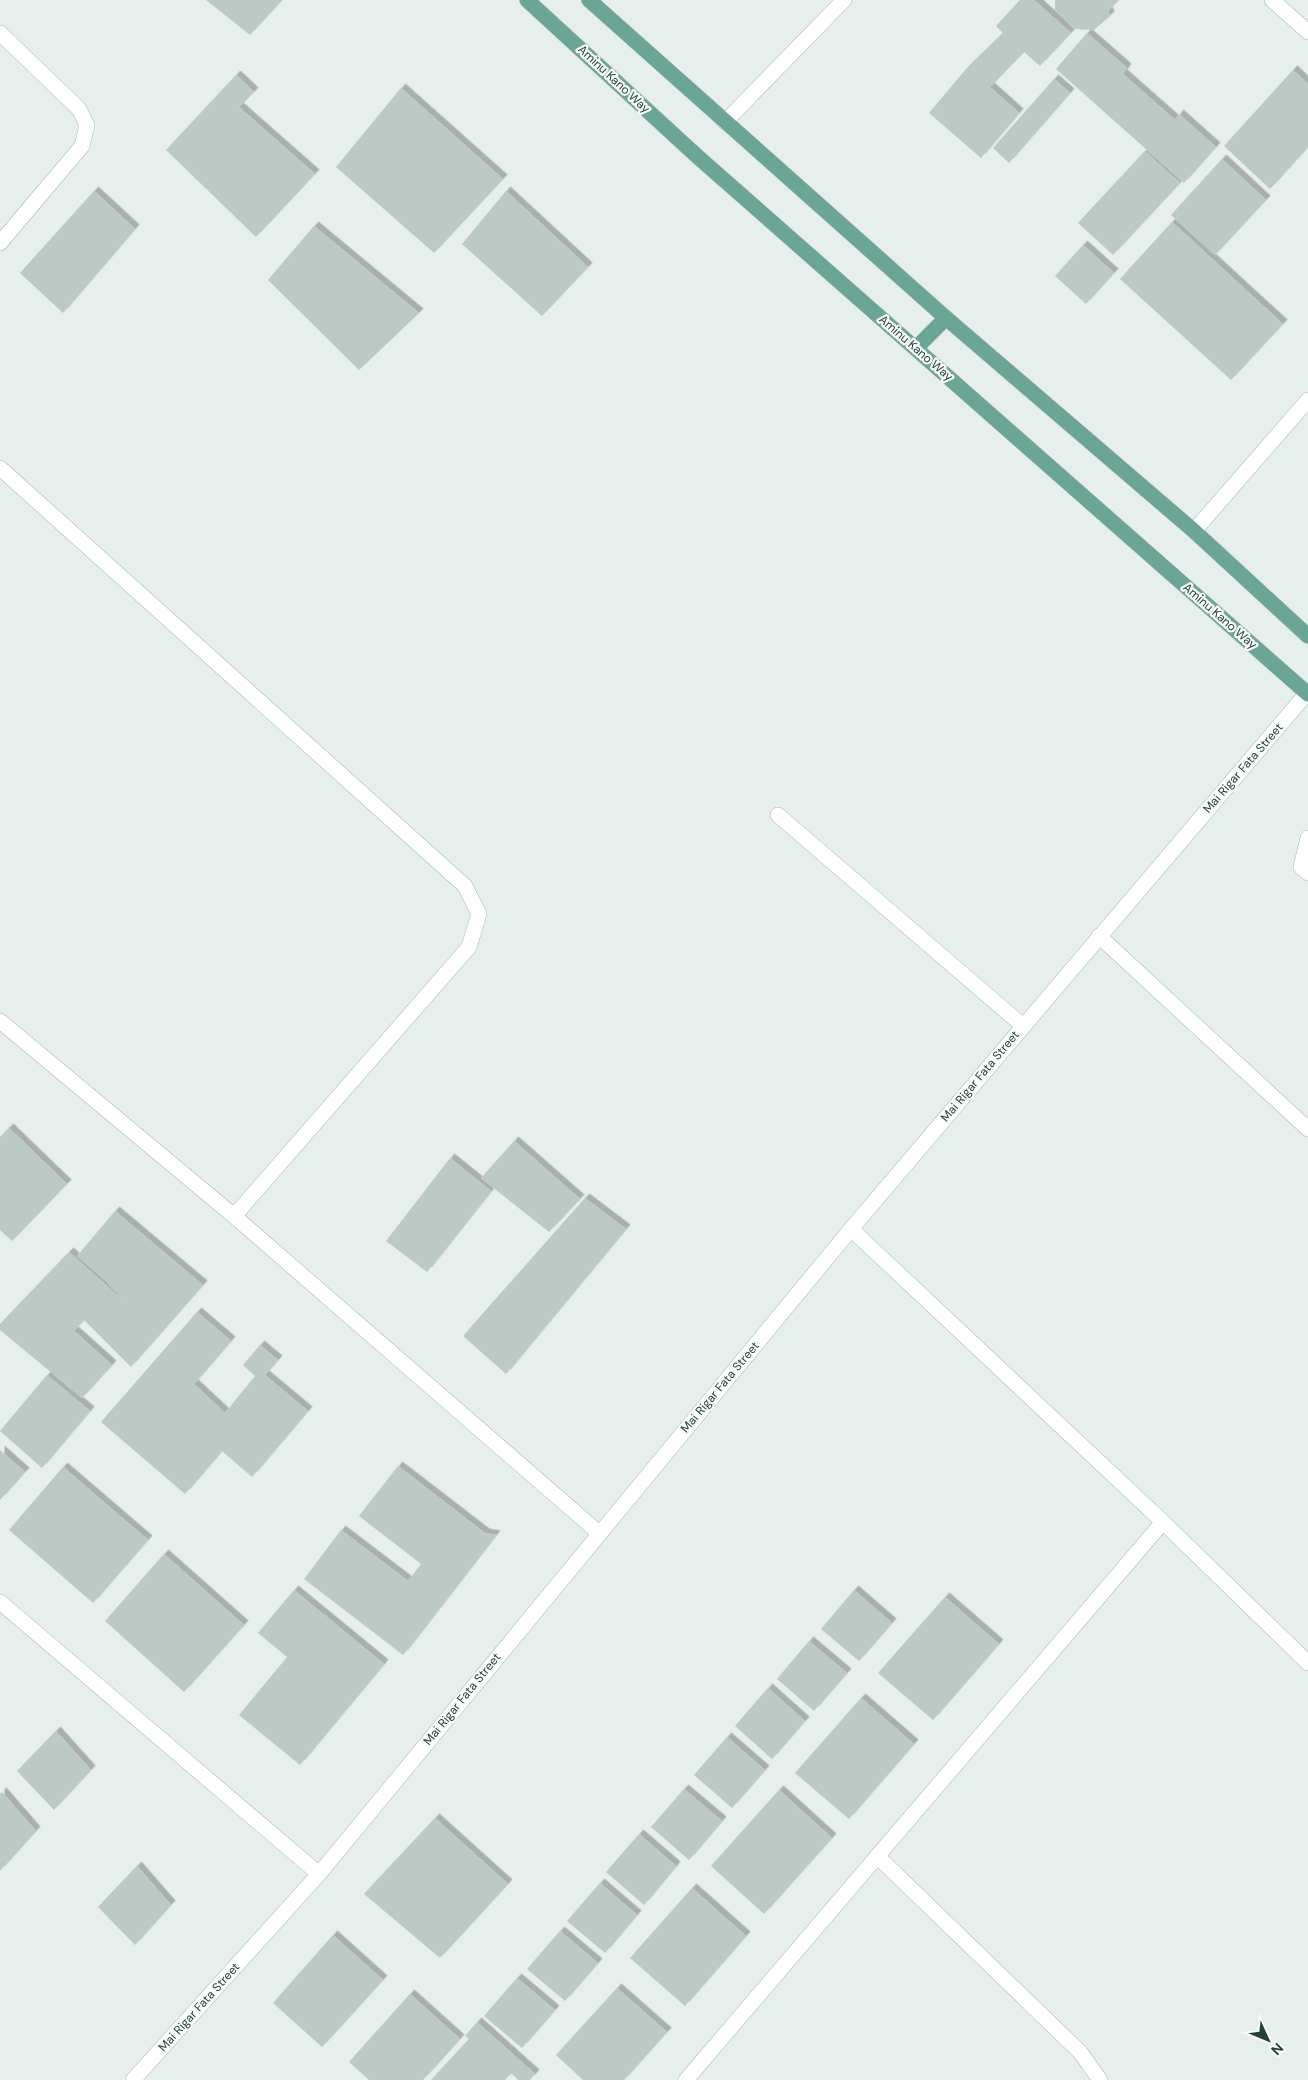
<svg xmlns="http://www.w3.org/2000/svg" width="1308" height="2080" viewBox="0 0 1308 2080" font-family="'DM Sans',sans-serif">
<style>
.building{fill:#bbcac4;filter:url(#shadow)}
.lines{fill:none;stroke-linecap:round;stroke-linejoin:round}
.minor-casing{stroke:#a8b8b2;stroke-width:16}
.major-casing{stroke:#c2cac8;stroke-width:16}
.minor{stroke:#fff;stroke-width:15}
.major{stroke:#6aa596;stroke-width:15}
.labels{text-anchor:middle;stroke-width:4.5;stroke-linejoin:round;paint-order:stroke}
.street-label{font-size:12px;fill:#24423a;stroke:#f7fbf9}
</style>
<defs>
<filter id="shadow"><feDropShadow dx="4.5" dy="-4.5" stdDeviation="0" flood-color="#0004"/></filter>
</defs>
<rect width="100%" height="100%" fill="#e6efeb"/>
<!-- building -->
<g class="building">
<polygon points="206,0 282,0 250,35"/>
<polygon points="1020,0 1034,0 1071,33 1040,66 1024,52 990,87 1019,113 981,158 929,113 967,68 1003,33 996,26"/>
<polygon points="1055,0 1119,0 1108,11 1110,16 1094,30 1074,29 1055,10"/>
<polygon points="1087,33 1127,68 1123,74 1175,120 1179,114 1216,147 1184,183 1056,69"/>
<polygon points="1293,70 1308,84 1308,147 1270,189 1224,146"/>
<polygon points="236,75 254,92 239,107 315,174 256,237 166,150"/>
<polygon points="1054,79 1070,93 1009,163 993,148"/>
<polygon points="401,88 503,179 434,253 336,167"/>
<polygon points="1145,151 1180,183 1113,255 1078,223"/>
<polygon points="1222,159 1266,200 1215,255 1171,215"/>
<polygon points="94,191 135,229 63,313 20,273"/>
<polygon points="506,191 588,267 542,316 462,244"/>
<polygon points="1172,222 1283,324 1231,380 1120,279"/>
<polygon points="314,226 419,313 359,370 268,280"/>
<polygon points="1083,245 1114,273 1086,304 1055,276"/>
<polygon points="9,1128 67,1184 12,1241 0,1230 0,1137"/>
<polygon points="514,1141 580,1199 549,1232 481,1178"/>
<polygon points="450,1158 491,1191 427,1272 386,1241"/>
<polygon points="585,1198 626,1229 506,1374 463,1336"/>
<polygon points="115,1211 203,1285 131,1367 84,1320 74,1331 112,1365 82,1398 0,1330 0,1324 69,1252 125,1302 106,1281 77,1256"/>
<polygon points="197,1312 231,1341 194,1384 225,1413 255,1376 243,1365 260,1345 278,1360 265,1375 308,1411 252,1477 222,1451 185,1494 101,1422"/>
<polygon points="47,1375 90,1411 42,1468 0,1431"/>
<polygon points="0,1450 25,1472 0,1500"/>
<polygon points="398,1466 485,1533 496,1535 403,1655 304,1579 341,1530 408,1581 421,1564 359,1516"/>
<polygon points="63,1467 148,1540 93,1603 9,1530"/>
<polygon points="164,1554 244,1625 184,1692 105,1621"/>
<polygon points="294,1590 384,1664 300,1765 239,1715 287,1657 258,1633"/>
<polygon points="854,1590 892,1623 859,1661 821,1629"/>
<polygon points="945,1597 999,1644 933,1720 878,1673"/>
<polygon points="809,1641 847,1673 814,1711 777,1679"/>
<polygon points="768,1688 805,1721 772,1759 735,1726"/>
<polygon points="861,1698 914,1744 849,1819 795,1773"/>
<polygon points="56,1731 91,1770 54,1810 17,1771"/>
<polygon points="727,1737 765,1770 732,1808 694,1775"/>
<polygon points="684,1789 722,1821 689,1860 651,1827"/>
<polygon points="779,1790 832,1838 764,1914 711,1866"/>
<polygon points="2,1792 36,1831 0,1871 0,1794"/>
<polygon points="435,1818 508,1884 440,1958 364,1894"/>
<polygon points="639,1834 676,1866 644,1905 606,1872"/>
<polygon points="137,1866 171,1905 135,1945 98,1907"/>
<polygon points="600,1883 637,1915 605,1953 567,1921"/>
<polygon points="692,1888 746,1936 685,2006 630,1958"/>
<polygon points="560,1931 598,1963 565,2001 527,1969"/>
<polygon points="333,1935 383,1980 322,2047 273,2003"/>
<polygon points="517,1978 555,2010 522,2048 484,2016"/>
<polygon points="617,1988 667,2032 624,2080 583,2080 556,2055"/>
<polygon points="410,1994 460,2039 423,2080 369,2080 349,2062"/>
<polygon points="477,2022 535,2074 530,2080 518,2080 511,2073 505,2080 431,2080 469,2039 465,2036"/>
</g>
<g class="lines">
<defs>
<g id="minor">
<polyline points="1272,0 1308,32"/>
<polyline points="0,33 79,109 87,125 82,146 0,243"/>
<polyline points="725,122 844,0"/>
<polyline points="0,468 465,886 479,914 469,947 234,1216"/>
<polyline points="1194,531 1308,400"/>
<polyline points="778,815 1023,1026"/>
<polyline points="1308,838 1301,867 1308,873"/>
<polyline points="1099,936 1308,1129"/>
<polyline points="0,1021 234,1216 599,1533"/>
<polyline points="851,1229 1163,1522 1308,1663"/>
<polyline points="0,1602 319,1874"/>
<polyline points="877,1856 1080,2052 1100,2080"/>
<polyline points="133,2080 319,1874 851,1229 1307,693"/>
<polyline points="686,2080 1163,1522"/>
</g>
<g id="major">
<polyline points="527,0 698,157 1308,694"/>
<polyline points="589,0 946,318 1194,531 1308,636"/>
<polyline points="916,348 946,318"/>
</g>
</defs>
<!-- minor casing -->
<use href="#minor" class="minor-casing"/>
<!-- major casing -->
<use href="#major" class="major-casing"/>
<!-- minor -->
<use href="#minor" class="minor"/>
<!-- major -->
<use href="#major" class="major"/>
</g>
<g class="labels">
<!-- street labels -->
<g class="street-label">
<text transform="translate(614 79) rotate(43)" y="4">Aminu Kano Way</text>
<text transform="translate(916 348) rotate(41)" y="4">Aminu Kano Way</text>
<text transform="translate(1220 616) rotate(41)" y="4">Aminu Kano Way</text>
<text transform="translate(1243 768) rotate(-49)" y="4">Mai Rigar Fata Street</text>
<text transform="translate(980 1076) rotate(-50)" y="4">Mai Rigar Fata Street</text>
<text transform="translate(720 1387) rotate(-50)" y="4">Mai Rigar Fata Street</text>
<text transform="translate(462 1699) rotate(-51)" y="4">Mai Rigar Fata Street</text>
<text transform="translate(199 2007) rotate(-48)" y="4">Mai Rigar Fata Street</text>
</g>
</g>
<!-- north arrow -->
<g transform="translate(1268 2040) rotate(134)" stroke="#f7fbf9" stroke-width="4" paint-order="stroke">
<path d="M0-4L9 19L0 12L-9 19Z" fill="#24423a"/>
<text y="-8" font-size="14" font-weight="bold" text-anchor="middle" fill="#24423a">N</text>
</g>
</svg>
